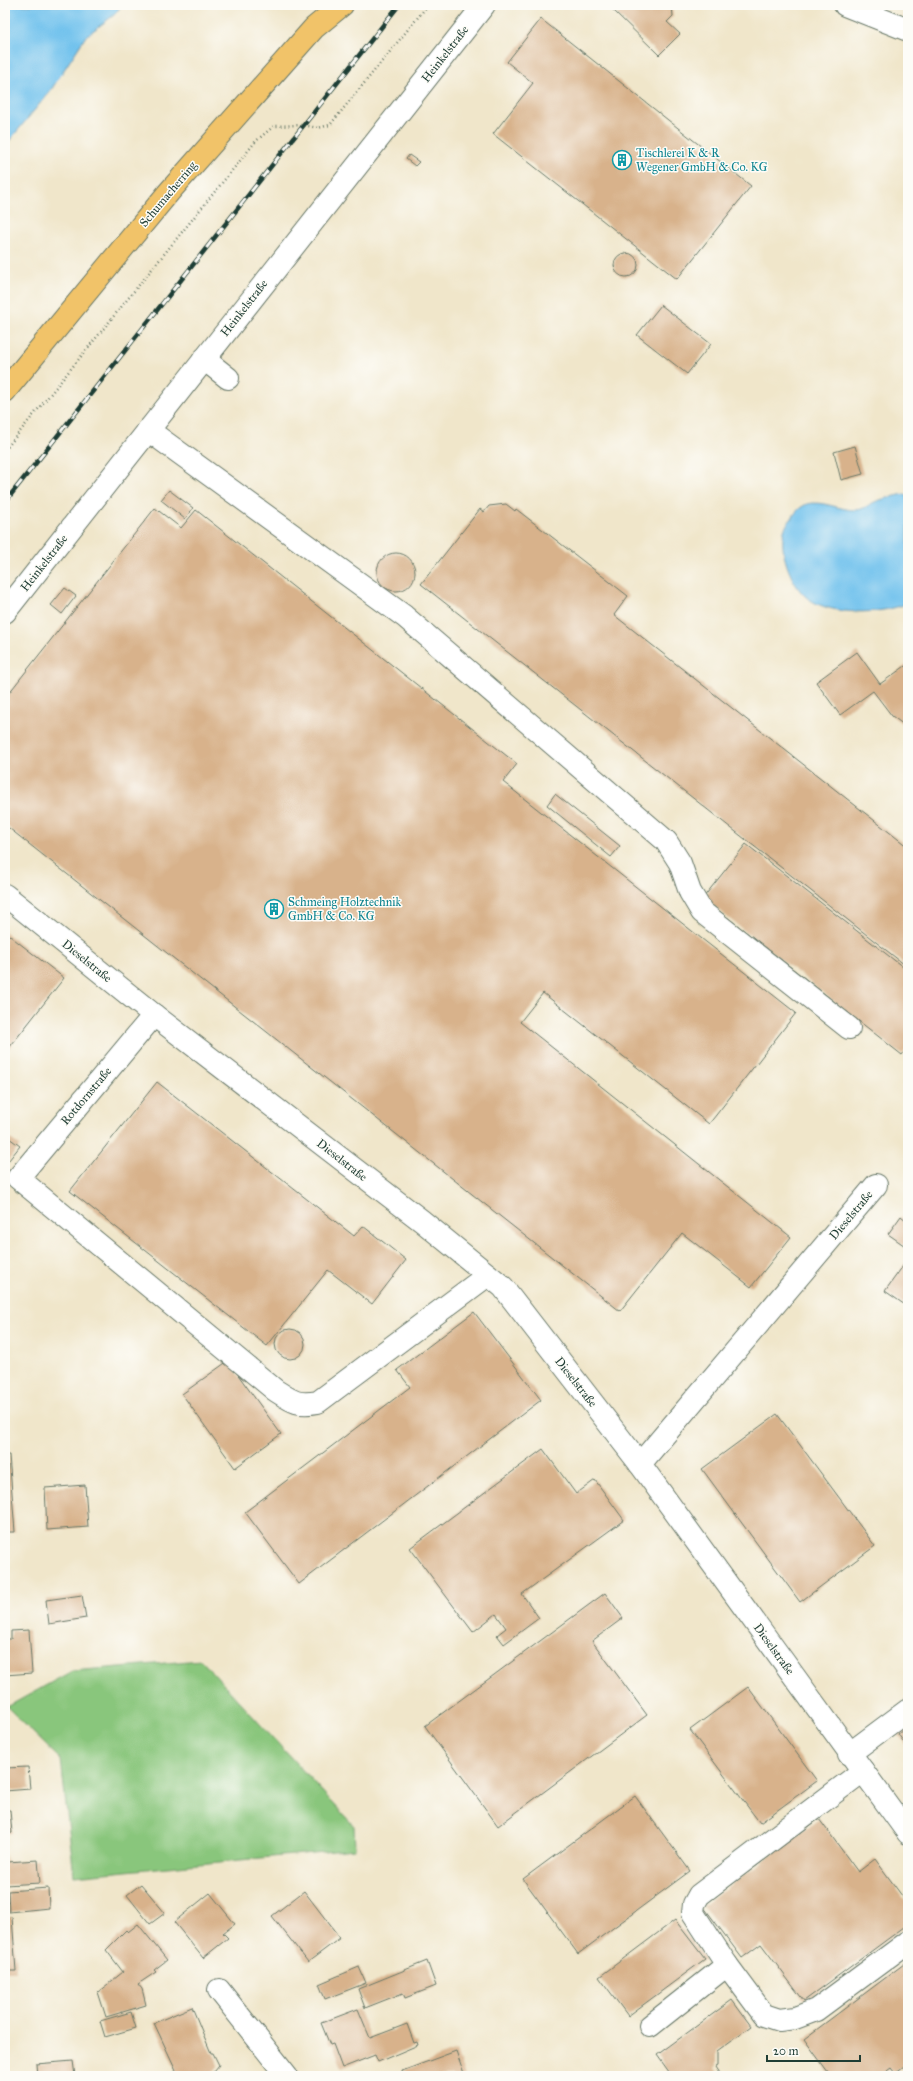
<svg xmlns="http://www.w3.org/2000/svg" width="913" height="2081" viewBox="0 0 913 2081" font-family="'IM FELL Great Primer',serif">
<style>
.green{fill:#89c67c;stroke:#548258}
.water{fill:#72c2ed;stroke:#488090}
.building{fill:#d8b28b}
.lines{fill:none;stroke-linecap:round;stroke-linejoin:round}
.minor-casing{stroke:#687868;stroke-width:24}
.major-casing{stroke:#687868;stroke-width:24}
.path{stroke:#687868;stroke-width:2.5;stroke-dasharray:1 3;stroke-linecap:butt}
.minor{stroke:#fff;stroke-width:22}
.major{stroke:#f1c369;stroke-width:22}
.rail-casing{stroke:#1f3d34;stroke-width:4.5}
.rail{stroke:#fdfcf7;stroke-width:3;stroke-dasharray:9;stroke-linecap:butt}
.labels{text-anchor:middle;stroke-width:3;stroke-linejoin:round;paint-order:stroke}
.street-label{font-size:12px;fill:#1f3d34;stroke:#fdfcf7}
.culture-label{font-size:12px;fill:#0d838f;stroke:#fdfcf7;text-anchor:start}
</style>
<rect width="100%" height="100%" fill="#fdfcf7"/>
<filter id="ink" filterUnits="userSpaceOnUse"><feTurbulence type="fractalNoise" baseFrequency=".025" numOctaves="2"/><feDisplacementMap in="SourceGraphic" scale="8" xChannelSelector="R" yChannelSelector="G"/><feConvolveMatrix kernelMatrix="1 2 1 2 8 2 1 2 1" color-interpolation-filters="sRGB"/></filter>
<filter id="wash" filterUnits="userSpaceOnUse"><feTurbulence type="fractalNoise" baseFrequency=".012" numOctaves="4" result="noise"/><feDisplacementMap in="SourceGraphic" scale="16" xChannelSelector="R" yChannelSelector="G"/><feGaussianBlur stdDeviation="0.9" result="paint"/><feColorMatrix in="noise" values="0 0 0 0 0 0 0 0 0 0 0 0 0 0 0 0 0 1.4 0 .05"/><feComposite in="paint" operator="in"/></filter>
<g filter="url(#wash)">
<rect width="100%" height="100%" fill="#f0e6ca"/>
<!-- green -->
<polygon class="green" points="201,1660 354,1826 355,1849 74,1876 61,1760 7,1707 72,1671"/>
<!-- water -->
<g class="water">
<polygon points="5,5 122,5 114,15 86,36 51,90 5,146"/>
<path d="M904,494l4,1v108c-26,12 -82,14 -104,-8 -14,-14 -25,-44 -20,-64 1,-5 5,-9 8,-13 3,-6 8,-11 15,-14 15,-4 33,6 48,6 9,0 14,-6 22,-9 9,-3 18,-5 27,-7z"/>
</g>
<g id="blocks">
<!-- building -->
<g class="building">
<polygon points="610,5 672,5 673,16 667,22 680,34 659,55 609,6"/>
<polygon points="541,19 751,186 677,279 493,134 533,83 507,62"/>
<polygon points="409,155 419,162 415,166 406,159"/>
<circle cx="626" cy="265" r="12"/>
<polygon points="661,305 711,344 687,374 637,335"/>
<polygon points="855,446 863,474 841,480 834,452"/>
<polygon points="169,490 193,508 185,519 161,500"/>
<polygon points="506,504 515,511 516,509 628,596 614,615 908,847 908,961 905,965 421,584 480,509 484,512 489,506"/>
<polygon points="155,508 181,528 196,510 517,764 503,782 796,1013 709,1124 543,993 520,1022 791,1237 751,1287 682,1233 620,1311 5,825 5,698"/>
<circle cx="396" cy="572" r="19"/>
<polygon points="65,588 76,596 62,614 51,605"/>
<polygon points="857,652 880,684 908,664 908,728 892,716 873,691 840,715 816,682"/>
<polygon points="555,794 620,846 611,857 547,805"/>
<polygon points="746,844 908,971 908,1047 902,1055 703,898"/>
<polygon points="5,932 64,978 5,1053"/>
<polygon points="157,1082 354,1236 363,1226 406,1260 372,1304 328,1270 267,1346 70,1191"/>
<polygon points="5,1135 20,1146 5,1165"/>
<polygon points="901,1216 908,1222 908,1248 888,1234"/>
<polygon points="908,1259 908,1307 885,1291"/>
<polygon points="474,1312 541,1400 299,1584 245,1512 410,1387 397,1370"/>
<circle cx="290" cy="1344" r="15"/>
<polygon points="228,1361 281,1434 235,1468 182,1394"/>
<polygon points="777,1414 875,1546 800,1602 702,1469"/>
<polygon points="543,1449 576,1494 595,1480 624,1520 522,1594 539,1618 504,1644 497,1635 506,1628 496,1614 473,1632 410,1548"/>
<polygon points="5,1455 9,1455 15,1532 5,1532"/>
<polygon points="85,1485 88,1527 47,1530 45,1488"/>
<polygon points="605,1593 623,1618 592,1641 647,1715 498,1826 425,1726"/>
<polygon points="82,1595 86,1618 49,1624 46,1600"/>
<polygon points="29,1630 32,1673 5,1675 5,1639 11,1639 11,1631"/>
<polygon points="748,1687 817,1781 760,1823 690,1730"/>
<polygon points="908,1726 908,1748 898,1734"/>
<polygon points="28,1767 30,1789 5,1791 5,1768"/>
<polygon points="635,1796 690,1871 578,1954 523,1879"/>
<polygon points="5,1810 10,1810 12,1833 5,1834"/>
<polygon points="819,1819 858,1872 875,1859 908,1904 908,1924 804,2001 761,1944 742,1958 703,1906"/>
<polygon points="5,1853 7,1862 38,1860 40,1883 5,1885"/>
<polygon points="141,1884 165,1913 150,1924 127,1895"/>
<polygon points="48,1888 49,1908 9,1912 8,1891"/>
<polygon points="304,1891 340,1938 308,1962 272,1916"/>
<polygon points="210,1893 235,1924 223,1933 228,1938 203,1958 174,1922"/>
<polygon points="12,1917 16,1971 5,1971 5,1918"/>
<polygon points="675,1920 705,1959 628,2016 599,1977"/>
<polygon points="138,1924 167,1960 154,1970 156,1972 138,1984 142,1989 146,2005 106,2017 98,1992 123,1972 106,1950 126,1930 128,1932"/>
<polygon points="427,1961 436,1986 405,1998 403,1993 365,2008 358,1989"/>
<polygon points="908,1961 908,2063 895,2073 891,2068 880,2076 831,2076 804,2039"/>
<polygon points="359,1967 366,1983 325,1999 319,1984"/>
<polygon points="732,2000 751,2026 717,2051 717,2066 715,2067 721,2076 672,2076 657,2055"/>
<polygon points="192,2007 211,2053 213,2053 219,2065 210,2076 171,2076 176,2070 154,2023"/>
<polygon points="358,2009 370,2038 407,2024 414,2043 417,2042 418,2045 378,2062 375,2055 342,2068 333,2044 330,2045 321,2023"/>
<polygon points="131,2012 136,2028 105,2037 100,2021"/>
<polygon points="456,2051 465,2076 403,2076 402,2071"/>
<polygon points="73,2061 75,2076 37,2076 36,2064"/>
</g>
</g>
</g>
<g filter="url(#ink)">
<use href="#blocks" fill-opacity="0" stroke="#687868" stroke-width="1"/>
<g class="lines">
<defs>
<g id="minor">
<polyline points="845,5 908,30"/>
<polyline points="204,359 228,378"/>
<polyline points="148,430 404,616 666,841 680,863 690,892 702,912 849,1028"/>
<polyline points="5,612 484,5"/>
<polyline points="5,895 154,1015 422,1221 503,1287 640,1464 908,1833"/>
<path d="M154,1015l-136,163 257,212c17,11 22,16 43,12l170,-127"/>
<polyline points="640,1464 876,1185"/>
<polyline points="849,1754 908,1710"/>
<polyline points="727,1965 693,1913 694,1904 699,1895 863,1771"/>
<polyline points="219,1990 287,2076"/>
<polyline points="650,2026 727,1965 764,2015 779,2020 795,2018 816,2010 908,1942"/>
</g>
<polyline id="major" points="5,391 169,192 314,28 342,5"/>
</defs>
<!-- minor casing -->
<use href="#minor" class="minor-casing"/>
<!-- major casing -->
<use href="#major" class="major-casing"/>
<!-- path -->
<polyline class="path" points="5,450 256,141 274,126 303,125 318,128 330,125 428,5"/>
<!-- minor -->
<use href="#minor" class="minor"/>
<!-- major -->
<use href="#major" class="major"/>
<defs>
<polyline id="rail" points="5,502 399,5"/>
</defs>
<!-- rail casing -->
<use href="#rail" class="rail-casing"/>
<!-- rail -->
<use href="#rail" class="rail"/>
</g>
</g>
<!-- icons -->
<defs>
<symbol id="building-ring" viewBox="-11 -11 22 22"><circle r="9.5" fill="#fdfcf7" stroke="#0f9aa8" stroke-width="1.5"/><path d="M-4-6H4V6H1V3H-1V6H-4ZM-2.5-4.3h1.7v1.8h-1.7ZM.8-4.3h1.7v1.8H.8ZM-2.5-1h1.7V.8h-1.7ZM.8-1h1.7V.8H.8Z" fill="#0f9aa8"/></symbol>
</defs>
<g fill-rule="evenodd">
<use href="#building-ring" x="611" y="149" width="22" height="22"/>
<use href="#building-ring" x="263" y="898" width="22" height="22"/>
</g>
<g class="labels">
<!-- street labels -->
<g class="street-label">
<text transform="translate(445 54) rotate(-52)" y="4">Heinkelstraße</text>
<text transform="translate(168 194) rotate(-50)" y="4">Schumacherring</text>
<text transform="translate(244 308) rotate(-52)" y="4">Heinkelstraße</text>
<text transform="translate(44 563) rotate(-52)" y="4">Heinkelstraße</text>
<text transform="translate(87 961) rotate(39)" y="4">Dieselstraße</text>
<text transform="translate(86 1096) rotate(-50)" y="4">Rotdornstraße</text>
<text transform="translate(342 1160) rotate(38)" y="4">Dieselstraße</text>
<text transform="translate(851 1215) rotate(-50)" y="4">Dieselstraße</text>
<text transform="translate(576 1382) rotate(52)" y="4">Dieselstraße</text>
<text transform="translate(774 1649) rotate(54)" y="4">Dieselstraße</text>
</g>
<!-- culture labels -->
<g class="culture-label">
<text x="636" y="157">Tischlerei K &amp; R<tspan x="636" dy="14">Wegener GmbH &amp; Co. KG</tspan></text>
<text x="288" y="906">Schmeing Holztechnik<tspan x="288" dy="14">GmbH &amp; Co. KG</tspan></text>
</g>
</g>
<!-- margin -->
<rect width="913" height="2081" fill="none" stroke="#fdfcf7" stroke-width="20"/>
<!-- scale -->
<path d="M767 2055v6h93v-6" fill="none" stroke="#1f3d34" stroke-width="2"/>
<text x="773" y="2055" font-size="12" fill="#1f3d34" stroke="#fdfcf7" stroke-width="3" paint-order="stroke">20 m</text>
</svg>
